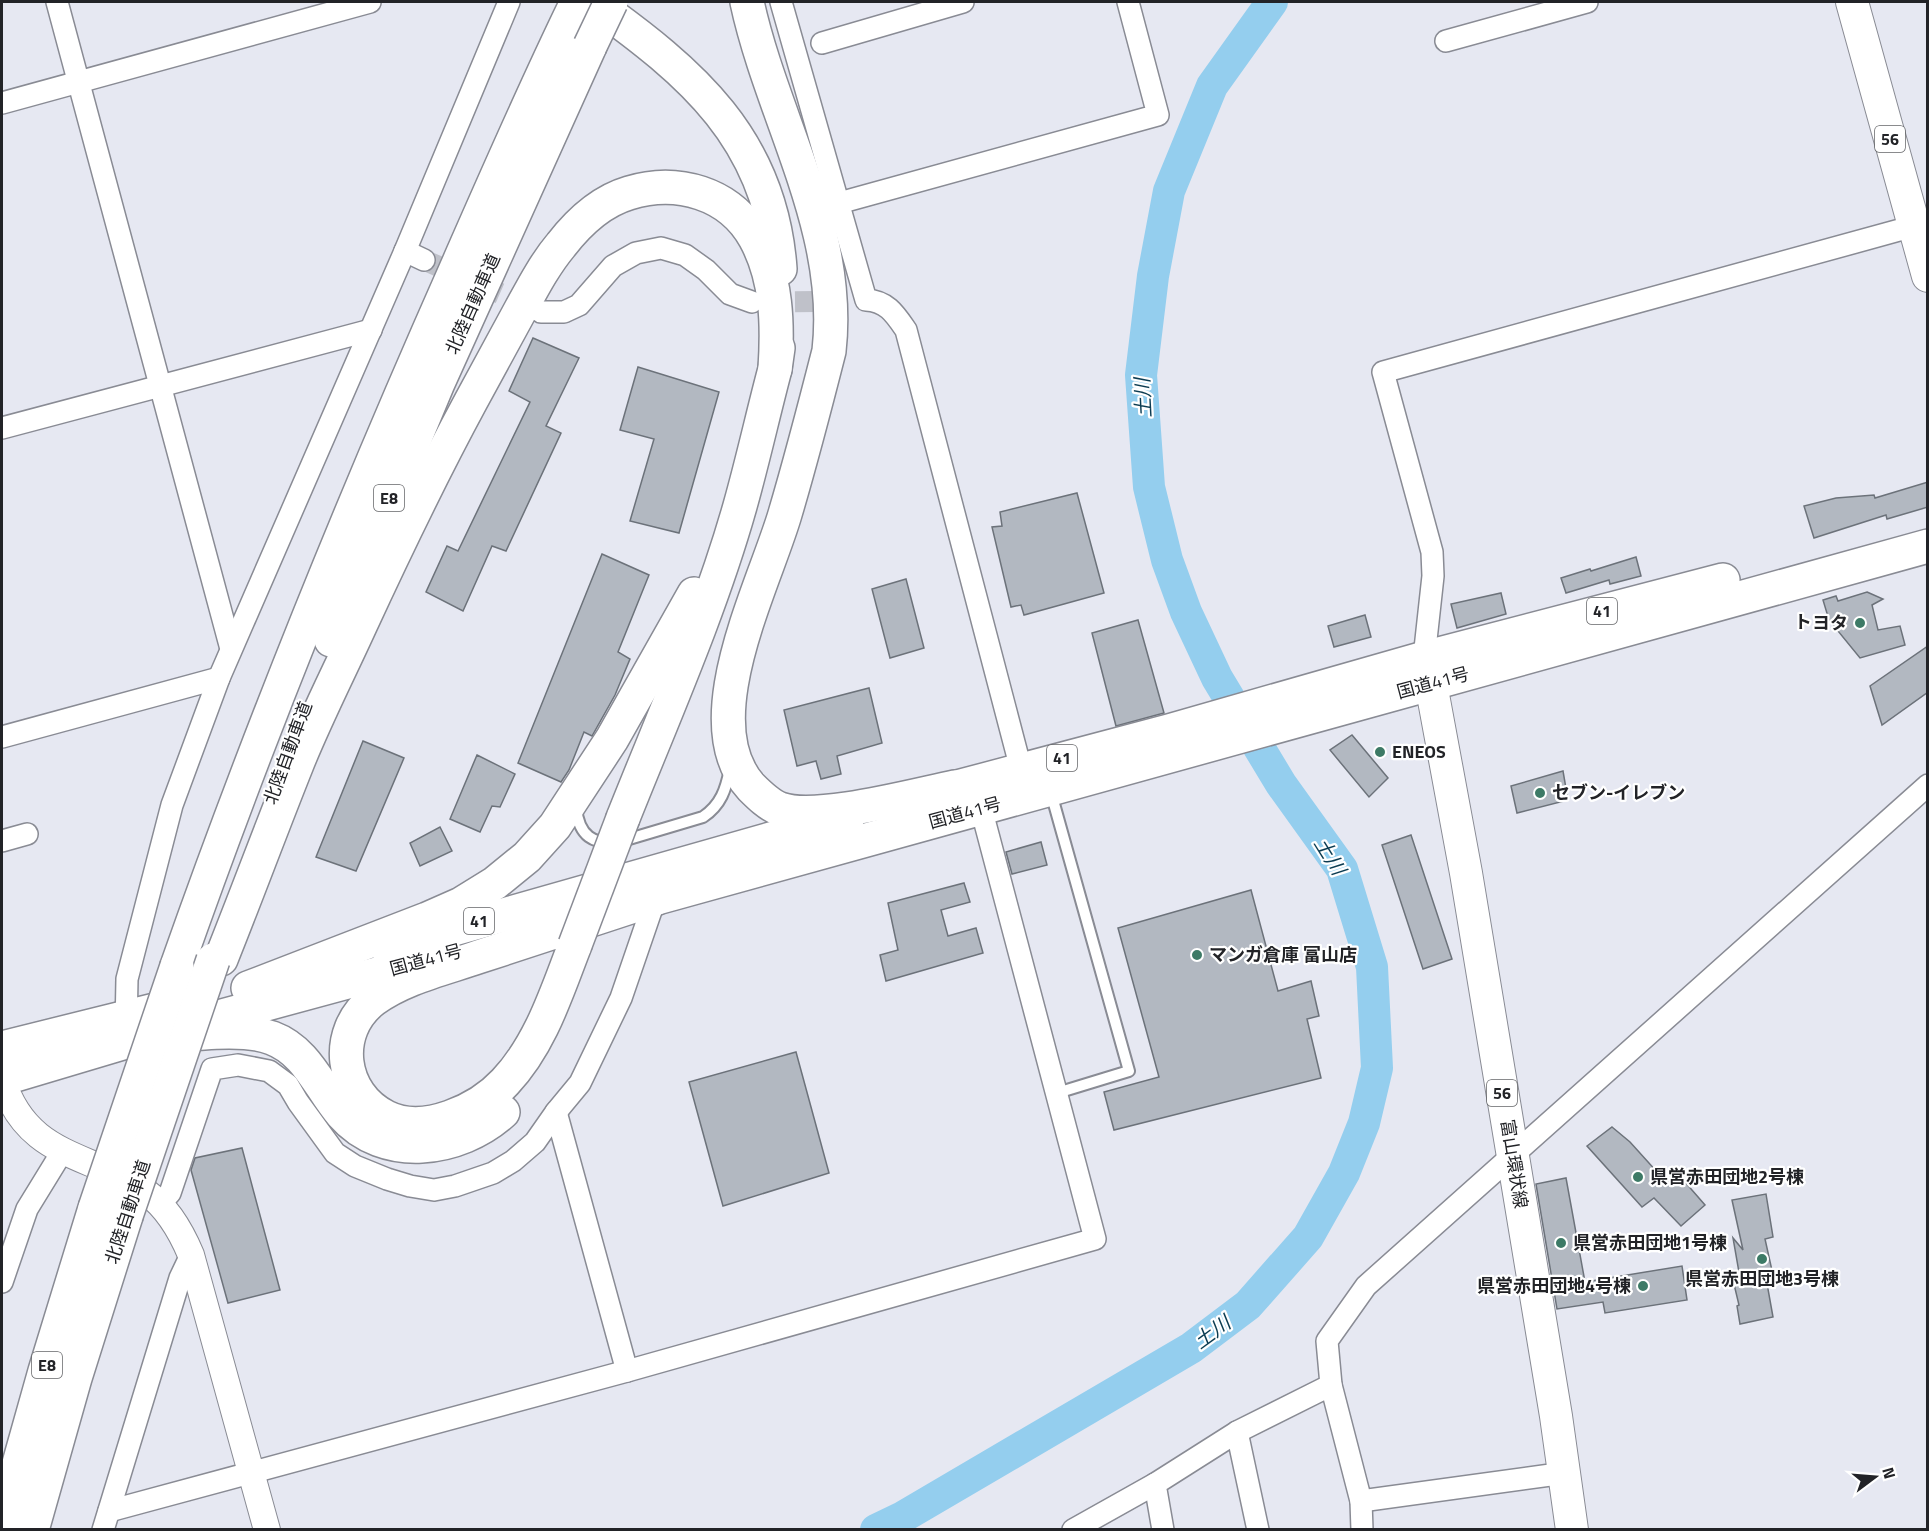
<svg xmlns="http://www.w3.org/2000/svg" width="1929" height="1531" viewBox="0 0 1929 1531" font-family="'Titillium Web','Noto Sans JP',sans-serif">
<style>
.lines{fill:none;stroke-linecap:round;stroke-linejoin:round}
.stream{stroke:#729bb2;stroke-width:5}
.river{stroke:#94ceee;stroke-width:32}
.building{fill:#b2b8c1;stroke:#6c727a;stroke-width:1.5}
.minor-tunnel{stroke:#bfc1c9;stroke-width:21;stroke-dasharray:21 10;stroke-linecap:butt}
.service-casing{stroke:#898b94;stroke-width:14}
.minor-casing{stroke:#898b94;stroke-width:24}
.tertiary-casing{stroke:#898b94;stroke-width:28}
.primary-casing{stroke:#898b94;stroke-width:34}
.trunk-casing{stroke:#898b94;stroke-width:36}
.motorway-casing{stroke:#898b94;stroke-width:36}
.service{stroke:#fff;stroke-width:10}
.minor{stroke:#fff;stroke-width:21}
.tertiary{stroke:#fff;stroke-width:26}
.primary{stroke:#fff;stroke-width:32}
.trunk{stroke:#fff;stroke-width:33}
.motorway{stroke:#fff;stroke-width:33}
.motorway-bridge-casing{stroke:#898b94;stroke-width:36;stroke-linecap:butt}
.motorway-bridge{stroke:#fff;stroke-width:33}
.poi-dot{fill:#3d7a66;stroke:#fff;stroke-width:2}
.labels{text-anchor:middle;stroke-width:4.5;stroke-linejoin:round;paint-order:stroke}
.shield{fill:#fff;stroke:#646568;stroke-width:1.5}
.shield-label{font-size:16px;font-weight:bold;fill:#222327}
.street-label{font-size:18px;fill:#222327;stroke:#fff}
.poi-label{font-size:18px;font-weight:bold;fill:#222327;stroke:#fff;text-anchor:start}
.water-label{font-size:20px;font-style:italic;fill:#0b3c52;stroke:#fff}
</style>
<rect width="100%" height="100%" fill="#e6e8f2"/>
<g class="lines">
<!-- stream -->
<polyline class="stream" points="901,1518 909,1530"/>
<!-- river -->
<polyline class="river" points="876,1530 901,1518 1191,1348 1248,1305 1308,1237 1344,1173 1364,1123 1377,1068 1372,967 1342,869 1281,784 1217,678 1186,612 1167,560 1149,487 1141,375 1153,276 1169,191 1212,86 1272,2"/>
</g>
<!-- building -->
<g class="building">
<polygon points="533,338 579,358 546,426 561,433 506,551 492,546 463,611 426,592 447,546 458,551 530,402 509,391"/>
<polygon points="638,367 719,392 679,533 630,521 654,439 620,430"/>
<polygon points="1928,482 1928,507 1887,519 1886,515 1814,538 1804,506 1836,498 1874,495 1875,498"/>
<polygon points="1077,493 1104,593 1024,615 1021,605 1011,607 992,527 1002,526 1000,512"/>
<polygon points="602,554 649,575 618,652 630,659 615,695 592,736 584,732 569,770 561,782 518,763"/>
<polygon points="1636,557 1641,576 1610,584 1609,580 1566,593 1561,578 1590,569 1591,571"/>
<polygon points="906,579 924,648 890,658 872,589"/>
<polygon points="1867,592 1883,599 1872,605 1878,630 1900,626 1905,645 1860,658 1829,620 1823,600 1836,596 1838,601"/>
<polygon points="1501,593 1506,614 1457,628 1451,604"/>
<polygon points="1365,615 1371,637 1334,647 1328,626"/>
<polygon points="1138,620 1164,713 1116,726 1092,633"/>
<polygon points="1928,646 1928,692 1882,725 1870,686"/>
<polygon points="869,688 882,743 837,756 841,774 821,779 816,761 797,766 784,710"/>
<polygon points="1352,735 1388,778 1369,797 1330,750"/>
<polygon points="363,741 404,758 356,871 316,857"/>
<polygon points="477,755 515,774 500,807 492,806 480,832 450,819"/>
<polygon points="1563,771 1568,800 1517,813 1511,786"/>
<polygon points="440,827 452,851 420,866 410,843"/>
<polygon points="1411,835 1452,959 1423,969 1382,845"/>
<polygon points="1041,842 1047,865 1012,874 1006,852"/>
<polygon points="964,883 970,902 941,910 948,936 976,928 983,953 886,981 880,955 898,950 888,903"/>
<polygon points="1251,890 1278,991 1311,981 1319,1016 1307,1019 1321,1078 1114,1130 1104,1092 1159,1077 1118,928"/>
<polygon points="796,1052 829,1173 723,1206 689,1082"/>
<polygon points="1612,1127 1630,1142 1667,1183 1678,1174 1705,1205 1681,1226 1654,1198 1642,1207 1587,1146"/>
<polygon points="242,1148 280,1290 228,1303 191,1170 195,1158"/>
<polygon points="1566,1178 1585,1282 1682,1266 1687,1300 1605,1313 1603,1302 1557,1309 1536,1184"/>
<polygon points="1766,1194 1773,1237 1765,1239 1773,1275 1766,1278 1773,1317 1740,1324 1737,1306 1739,1305 1733,1280 1740,1278 1733,1238 1743,1250 1732,1200"/>
</g>
<g class="lines">
<!-- minor-tunnel -->
<g class="minor-tunnel">
<polyline points="424,260 533,308"/>
<polyline points="764,302 855,301"/>
</g>
<defs>
<g id="service">
<polyline points="1051,793 1129,1071 1057,1093"/>
<path d="M576,808c3,28 17,37 43,34l84,-25c18,-12 23,-28 27,-48"/>
</g>
<g id="minor">
<polyline points="57,2 231,649"/>
<path d="M781,2l85,298c21,1 29,14 40,30l115,439"/>
<polyline points="1446,41 1587,2"/>
<polyline points="822,43 963,2"/>
<polyline points="2,103 370,2"/>
<polyline points="839,203 1158,115 1128,2"/>
<polyline points="405,251 424,260"/>
<polyline points="541,312 564,312 579,305 613,266 636,253 661,248 685,255 706,270 730,294 752,302"/>
<polyline points="2,428 371,330"/>
<polyline points="1424,658 1433,576 1432,552 1383,372 1914,226"/>
<polyline points="2,737 219,678"/>
<polyline points="2,841 27,834"/>
<polyline points="126,1029 127,979 172,805 219,678 405,251 509,2"/>
<polyline points="556,1112 627,1371"/>
<polyline points="160,1204 170,1193 212,1069 238,1065 269,1071 288,1085 298,1102 335,1153 355,1166 387,1179 410,1186 434,1190 455,1186 493,1173 513,1161 535,1142 556,1112 580,1083 621,998 655,899"/>
<polyline points="2,1282 27,1209 62,1152"/>
<polyline points="1331,1385 1361,1501 1565,1473"/>
<polyline points="1237,1432 1258,1530"/>
<polyline points="1361,1501 1362,1530"/>
<polyline points="109,1511 627,1371 1095,1239 981,808"/>
<polyline points="103,1530 180,1278 191,1255"/>
<polyline points="1073,1530 1155,1484"/>
<polyline points="1163,1530 1155,1484 1237,1432 1331,1385 1327,1341 1366,1286 1928,785"/>
</g>
<path id="tertiary" d="M2,1079c25,80 88,73 144,113 22,16 35,39 45,63l76,275"/>
<g id="primary">
<polyline points="1852,2 1928,276"/>
<polyline points="1424,658 1431,684 1466,873 1556,1416 1572,1530"/>
</g>
<g id="trunk">
<polyline points="927,795 1169,731 1424,658 1723,580"/>
<polyline points="628,906 1928,546"/>
<polyline points="387,948 848,817"/>
<polyline points="2,1048 187,1002"/>
<polyline points="2,1079 126,1042 436,958"/>
</g>
<g id="motorway">
<path d="M593,2c98,70 178,137 187,267"/>
<path d="M747,2c25,116 96,227 82,349 -14,55 -28,109 -44,163 -21,72 -93,208 -34,273 8,8 18,18 29,22 36,13 135,-14 175,-22"/>
<polyline points="331,640 438,383 590,46"/>
<path d="M623,818c41,-103 87,-206 117,-312 13,-46 23,-92 35,-137l3,-21"/>
<path d="M575,945c-18,46 -34,99 -70,137 -26,28 -81,54 -119,35 -46,-23 -54,-85 -13,-117 30,-22 70,-31 105,-43 59,-19 118,-39 177,-58"/>
<path d="M221,959c26,-65 50,-130 76,-195 19,-47 42,-92 63,-138 35,-76 71,-151 111,-225 16,-30 33,-61 50,-92 12,-22 24,-45 40,-64 17,-22 41,-44 68,-52 48,-15 101,0 126,45 22,40 23,86 20,131"/>
<path d="M177,966c83,-236 177,-467 279,-697 39,-89 78,-179 121,-267"/>
<polyline points="248,988 427,919 461,904 495,883 527,857 555,826 612,739 694,594"/>
<path d="M126,1042c39,-4 110,-18 146,-4 35,13 47,49 70,76 42,48 117,38 161,-2"/>
<polyline points="2,1524 45,1371 95,1208"/>
<polyline points="32,1530 75,1378 126,1216"/>
</g>
</defs>
<!-- service casing -->
<use href="#service" class="service-casing"/>
<!-- minor casing -->
<use href="#minor" class="minor-casing"/>
<!-- tertiary casing -->
<use href="#tertiary" class="tertiary-casing"/>
<!-- primary casing -->
<use href="#primary" class="primary-casing"/>
<!-- trunk casing -->
<use href="#trunk" class="trunk-casing"/>
<!-- motorway casing -->
<use href="#motorway" class="motorway-casing"/>
<!-- service -->
<use href="#service" class="service"/>
<!-- minor -->
<use href="#minor" class="minor"/>
<!-- tertiary -->
<use href="#tertiary" class="tertiary"/>
<!-- primary -->
<use href="#primary" class="primary"/>
<!-- trunk -->
<use href="#trunk" class="trunk"/>
<!-- motorway -->
<use href="#motorway" class="motorway"/>
<defs>
<g id="motorway-bridge">
<polyline points="590,46 611,2"/>
<polyline points="575,945 623,818"/>
<polyline points="95,1208 177,966"/>
<polyline points="126,1216 213,960"/>
</g>
</defs>
<!-- motorway-bridge casing -->
<use href="#motorway-bridge" class="motorway-bridge-casing"/>
<!-- motorway-bridge -->
<use href="#motorway-bridge" class="motorway-bridge"/>
</g>
<!-- markers -->
<g class="poi-dot">
<circle cx="1860" cy="623" r="6"/>
<circle cx="1380" cy="752" r="6"/>
<circle cx="1540" cy="793" r="6"/>
<circle cx="1197" cy="955" r="6"/>
<circle cx="1638" cy="1177" r="6"/>
<circle cx="1561" cy="1243" r="6"/>
<circle cx="1762" cy="1259" r="6"/>
<circle cx="1643" cy="1286" r="6"/>
</g>
<g class="labels">
<!-- shield labels -->
<g class="shield">
<rect x="1875" y="126" width="30" height="26" rx="4.5"/>
<rect x="374" y="485" width="30" height="26" rx="4.5"/>
<rect x="1587" y="598" width="30" height="26" rx="4.5"/>
<rect x="1047" y="745" width="30" height="26" rx="4.5"/>
<rect x="464" y="908" width="30" height="26" rx="4.5"/>
<rect x="1487" y="1080" width="30" height="26" rx="4.5"/>
<rect x="32" y="1352" width="30" height="26" rx="4.5"/>
</g>
<g class="shield-label">
<text x="1890" y="145">56</text>
<text x="389" y="504">E8</text>
<text x="1602" y="617">41</text>
<text x="1062" y="764">41</text>
<text x="479" y="927">41</text>
<text x="1502" y="1099">56</text>
<text x="47" y="1371">E8</text>
</g>
<!-- street labels -->
<g class="street-label">
<text transform="translate(473 304) rotate(-66)" y="6">北陸自動車道</text>
<text transform="translate(1433 683) rotate(-15)" y="6">国道41号</text>
<text transform="translate(288 753) rotate(-70)" y="6">北陸自動車道</text>
<text transform="translate(965 813) rotate(-15)" y="6">国道41号</text>
<text transform="translate(426 960) rotate(-15)" y="6">国道41号</text>
<text transform="translate(1514 1164) rotate(81)" y="6">富山環状線</text>
<text transform="translate(128 1212) rotate(-72)" y="6">北陸自動車道</text>
</g>
<!-- poi labels -->
<g class="poi-label">
<text x="1848" y="629" text-anchor="end">トヨタ</text>
<text x="1392" y="758">ENEOS</text>
<text x="1552" y="799">セブン-イレブン</text>
<text x="1209" y="961">マンガ倉庫 富山店</text>
<text x="1650" y="1183">県営赤田団地2号棟</text>
<text x="1573" y="1249">県営赤田団地1号棟</text>
<text x="1762" y="1285" text-anchor="middle">県営赤田団地3号棟</text>
<text x="1631" y="1292" text-anchor="end">県営赤田団地4号棟</text>
</g>
<!-- water labels -->
<g class="water-label">
<text transform="translate(1143 398) rotate(-93)" y="7">土川</text>
<text transform="translate(1330 856) rotate(58)" y="7">土川</text>
<text transform="translate(1212 1332) rotate(-36)" y="7">土川</text>
</g>
</g>
<!-- border -->
<rect width="1929" height="1531" fill="none" stroke="#222327" stroke-width="6"/>
<!-- north arrow -->
<g transform="translate(1875 1477) rotate(74)" stroke="#ffffff" stroke-width="4.5" paint-order="stroke">
<path d="M0-4.5L10 22L0 15L-10 22Z" fill="#222327"/>
<text y="-9" font-size="16" font-weight="bold" text-anchor="middle" fill="#222327">N</text>
</g>
</svg>
